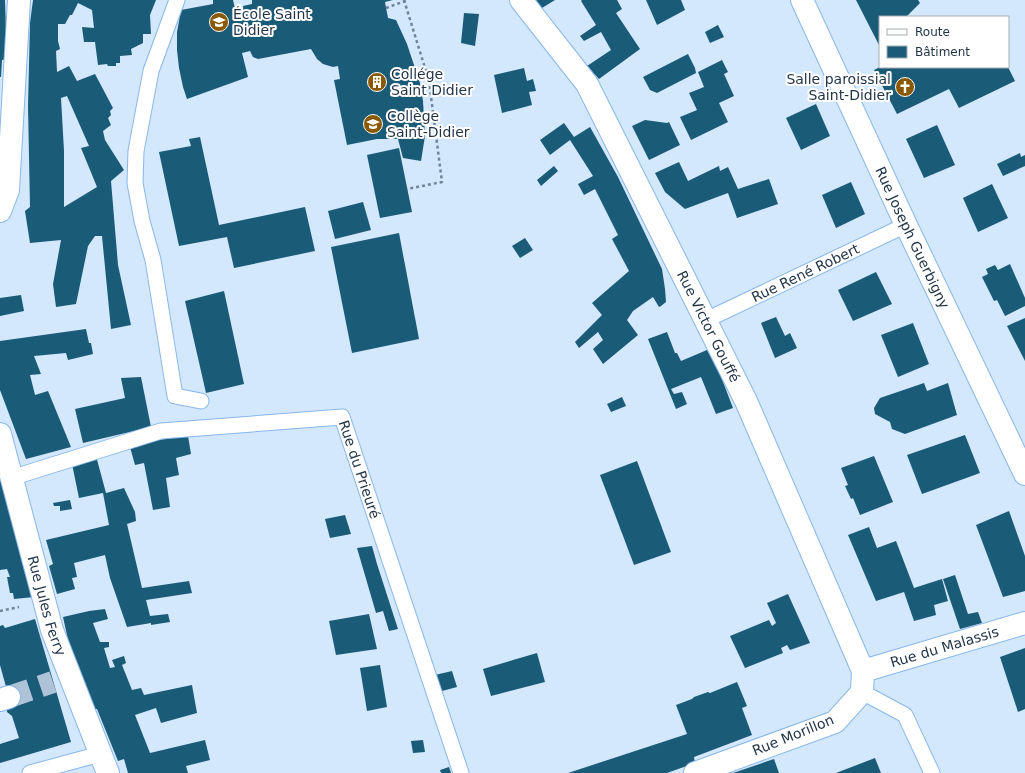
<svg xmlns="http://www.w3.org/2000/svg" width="1025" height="773" viewBox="0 0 1025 773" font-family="'DejaVu Sans',sans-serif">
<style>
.building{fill:#1a5b77;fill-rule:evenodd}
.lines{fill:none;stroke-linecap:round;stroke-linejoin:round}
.minor-tunnel{stroke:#afc3d8;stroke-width:22;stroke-dasharray:22 11;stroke-linecap:butt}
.service-casing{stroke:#88b7eb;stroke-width:17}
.minor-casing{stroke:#88b7eb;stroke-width:24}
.path{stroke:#708499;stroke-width:2.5;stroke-dasharray:3 3;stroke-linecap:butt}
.service{stroke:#fff;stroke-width:15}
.minor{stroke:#fff;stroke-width:22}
.labels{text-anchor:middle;stroke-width:4;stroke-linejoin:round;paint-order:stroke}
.poi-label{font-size:14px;fill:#1f3246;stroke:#fff;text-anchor:start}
.street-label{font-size:14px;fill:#1f3246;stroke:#fff}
</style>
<rect width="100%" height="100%" fill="#d3e7fd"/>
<!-- building -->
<g class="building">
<polygon points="0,0 5,0 7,59 2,60 1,77 0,77"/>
<path d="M33,0h123l-6,15 1,19h-8v9l-12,6 1,6 -12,1v7h-4v3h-8l-1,-2 -9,1 -3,-23h-11l-2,-15 12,1 -2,-18 -14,-7 -6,12h-2l-5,9h-7v17l2,8 -4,2 1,21 12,-6 8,15 18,-7 18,34 -3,3 1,4 -3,3 3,7 -8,6 2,9 19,30 -13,11 7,84 13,60 -20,4 -9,-93h-7l-7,10 -12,58 -20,3 -3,-23 8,-44 -31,3 -5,-32 5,-4 -2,-101 2,-83zM67,96l22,50 -8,2 16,39 -33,20v-56l-3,-53z"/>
<polygon points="213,0 233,0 237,17 244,15 243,6 252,4 252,0 393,0 385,2 388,18 396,20 407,44 420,83 423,101 425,136 421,161 403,158 398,139 377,139 347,145 334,80 340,79 338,66 333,67 323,64 317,59 311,49 258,59 253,57 250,51 242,53 248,77 187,99 183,87 179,68 177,50 177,32 181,10 213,4"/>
<polygon points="536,0 555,0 542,8"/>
<polygon points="582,0 617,0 622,9 616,13 640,49 599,79 587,66 611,50 601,32 584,41 580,36 596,25 581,1"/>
<polygon points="646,0 681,0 685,10 657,25"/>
<polygon points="856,0 918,0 920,3 906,17 880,17 880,44 879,45"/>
<polygon points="464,13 479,14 475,46 461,43"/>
<polygon points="718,25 724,37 710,43 705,32"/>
<polygon points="688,54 695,68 696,73 657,93 650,90 643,77"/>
<polygon points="722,60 728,72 724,74 734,96 719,103 728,122 691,140 680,117 697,110 689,93 704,87 698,72"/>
<polygon points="880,67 1008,67 1015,81 959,108 949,89 897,114 874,70"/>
<polygon points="524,68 527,81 533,79 536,91 529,92 532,105 502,113 494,75"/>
<polygon points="816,104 830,136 801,150 786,118"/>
<polygon points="645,120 667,123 669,122 680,145 649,160 632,126"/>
<polygon points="564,123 574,137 590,127 618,177 662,269 665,289 666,302 661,306 659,307 653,297 633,311 627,320 638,335 603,364 593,349 603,340 598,332 579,348 575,342 602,315 592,303 629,271 612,239 618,235 595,189 584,195 578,184 593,176 570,140 550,155 540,140"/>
<polygon points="937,125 955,165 924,178 906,139"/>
<polygon points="200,137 219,225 305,207 315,251 234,268 227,237 179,246 159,152 191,146 189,139"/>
<polygon points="399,148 412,212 380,218 367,155"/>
<polygon points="1020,153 1021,157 1025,155 1025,166 1003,176 997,164"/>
<polygon points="679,162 688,181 719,166 720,171 728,167 738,189 769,179 778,204 737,218 728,193 685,209 665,192 655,173"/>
<polygon points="554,166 558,171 541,186 537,180"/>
<polygon points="851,182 865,214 836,228 822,195"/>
<polygon points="992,184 1008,218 978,232 963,198"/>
<polygon points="363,202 371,230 335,239 328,211"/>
<polygon points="399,233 419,339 352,353 331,247"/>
<polygon points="525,238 533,250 520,258 512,246"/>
<polygon points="1010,264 1025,298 1025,306 1005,316 997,300 994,301 982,277 988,274 986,269 995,265 998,270"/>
<polygon points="876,272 892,304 853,321 838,290"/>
<polygon points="224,291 244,384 206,393 185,301"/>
<polygon points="21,295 24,311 0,316 0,298"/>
<polygon points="776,317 785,336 790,333 797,348 775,358 761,323"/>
<polygon points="1025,318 1025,361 1007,326"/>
<polygon points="913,323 929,364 898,377 881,335"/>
<polygon points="86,329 89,343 91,343 93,354 68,360 66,353 34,356 41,374 30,375 35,395 48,391 71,447 26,459 0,390 0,341"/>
<polygon points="667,332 675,353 677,353 681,361 707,350 720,374 733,408 716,414 701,377 671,389 674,394 682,392 687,404 676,409 648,339"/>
<polygon points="141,377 151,427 83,443 75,409 125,398 121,378"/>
<polygon points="924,383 927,391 948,383 957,415 905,434 892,429 890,422 875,414 874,408 880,398"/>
<polygon points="622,397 626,406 611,412 607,404"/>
<polygon points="965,435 980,473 922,494 907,455"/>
<polygon points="188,436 191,454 176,458 179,475 166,478 170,507 153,510 144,463 135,465 130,447 151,441"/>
<polygon points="96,456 106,493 124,488 135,512 136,521 127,524 142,588 189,581 192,593 146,600 150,616 168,614 170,622 151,625 151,623 127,627 110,578 105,555 74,563 77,577 72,578 75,589 57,594 49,566 53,564 46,540 109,525 103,493 79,498 72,464"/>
<polygon points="874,456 893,502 860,515 853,498 851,499 845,486 848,485 841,468"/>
<polygon points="637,461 671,552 634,565 600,475"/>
<polygon points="0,469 34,597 14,599 13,593 10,593 7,577 10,577 7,569 0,570"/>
<polygon points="70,500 72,509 60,511 60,506 54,506 53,503"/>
<polygon points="1009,511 1025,556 1025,591 1003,597 976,525"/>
<polygon points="345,515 351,534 330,538 325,519"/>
<polygon points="869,527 877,548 896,541 914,588 942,579 948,601 934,605 936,615 914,621 904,592 876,601 848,535"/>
<polygon points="372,546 377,564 398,629 389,631 383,611 376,613 357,548"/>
<polygon points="955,575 968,614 978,612 982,623 960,629 943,579"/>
<polygon points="788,594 810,643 790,650 787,645 781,648 783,653 745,668 730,636 769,620 772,626 776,623 767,603"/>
<polygon points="105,609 108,619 93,623 100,642 109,642 109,647 104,648 110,668 115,667 112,660 124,656 126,663 122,665 132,690 141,688 144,695 192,685 197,713 161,723 156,708 135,715 150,753 205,740 210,760 186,766 188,773 128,773 124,759 118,761 97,709 91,709 71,653 63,617 89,611"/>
<polygon points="369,614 377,649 336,655 329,621"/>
<polygon points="35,619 71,742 0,763 0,744 19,738 12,716 7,712 7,710 11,705 0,665 0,626 3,625 5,628"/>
<polygon points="1025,648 1025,709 1018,712 1000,657"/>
<polygon points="537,653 545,682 491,696 483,669"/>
<polygon points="380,665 387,707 367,711 360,668"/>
<polygon points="452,671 457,687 442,691 435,675"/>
<polygon points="737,682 747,706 742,708 752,735 694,757 695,763 667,773 568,773 687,734 676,705 692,699 694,697 708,692 710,693"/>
<polygon points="423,740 425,752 413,753 411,741"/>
<polygon points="875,758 881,773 836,773"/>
<polygon points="774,759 779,773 733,773"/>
<polygon points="449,767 451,773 441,773 440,770"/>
</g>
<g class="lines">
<!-- minor-tunnel -->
<polyline class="minor-tunnel" points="9,697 53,682"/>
<defs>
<g id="service">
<polyline points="177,0 151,71 136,151 135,183 142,221 153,260 175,396 201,401"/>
<path id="s1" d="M706,320l200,-95"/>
<path id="s2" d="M11,478l150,-47 181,-14 119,356"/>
<polyline points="862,692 905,715 932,773"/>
<polyline points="30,773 100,754"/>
</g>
<g id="minor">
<path id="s3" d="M521,0l66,84 159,317 117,270 -1,21 -27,30 -140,51"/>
<path id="s4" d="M802,0l104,225 119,249"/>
<polyline points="0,211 8,190 19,0"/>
<path id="s5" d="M0,434l52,196 56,143"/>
<path id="s6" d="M863,671l162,-48"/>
<polyline points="0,700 9,697"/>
</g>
</defs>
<!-- service casing -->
<use href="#service" class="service-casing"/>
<!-- minor casing -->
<use href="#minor" class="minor-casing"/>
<!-- path -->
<g class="path">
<polyline points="404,0 429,81 442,182 407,189"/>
<polyline points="386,8 408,0"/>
<polyline points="0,611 19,607"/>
</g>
<!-- service -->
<use href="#service" class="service"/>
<!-- minor -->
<use href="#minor" class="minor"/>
</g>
<!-- icons -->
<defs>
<symbol id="school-disc" viewBox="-11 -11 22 22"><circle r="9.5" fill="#895800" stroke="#fff"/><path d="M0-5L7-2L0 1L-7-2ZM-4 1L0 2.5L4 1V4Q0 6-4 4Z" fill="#fff"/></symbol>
<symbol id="building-disc" viewBox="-11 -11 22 22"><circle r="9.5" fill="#895800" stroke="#fff"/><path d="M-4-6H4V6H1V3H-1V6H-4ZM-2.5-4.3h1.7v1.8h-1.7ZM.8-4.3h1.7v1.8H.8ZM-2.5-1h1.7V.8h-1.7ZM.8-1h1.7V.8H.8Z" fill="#fff"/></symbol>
<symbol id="church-disc" viewBox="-11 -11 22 22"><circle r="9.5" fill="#895800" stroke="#fff"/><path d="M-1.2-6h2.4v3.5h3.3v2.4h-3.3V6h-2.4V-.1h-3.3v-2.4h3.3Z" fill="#fff"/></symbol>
</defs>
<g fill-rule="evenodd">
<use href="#school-disc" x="208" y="11" width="22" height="22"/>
<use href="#building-disc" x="366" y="71" width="22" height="22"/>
<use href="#church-disc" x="894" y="76" width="22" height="22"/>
<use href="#school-disc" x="362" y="113" width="22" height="22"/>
</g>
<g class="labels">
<!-- poi labels -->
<g class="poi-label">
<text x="233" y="19">École Saint<tspan x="233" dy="16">Didier</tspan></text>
<text x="391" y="79">Collége<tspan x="391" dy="16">Saint Didier</tspan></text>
<text x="891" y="84" text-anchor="end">Salle paroissial<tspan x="891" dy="16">Saint-Didier</tspan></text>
<text x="387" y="121">Collège<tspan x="387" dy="16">Saint-Didier</tspan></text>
</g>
<!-- street labels -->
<g class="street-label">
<text dy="5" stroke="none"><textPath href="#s4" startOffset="262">Rue Joseph Guerbigny</textPath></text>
<text dy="5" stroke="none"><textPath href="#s1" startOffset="110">Rue René Robert</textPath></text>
<text dy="5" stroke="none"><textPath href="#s3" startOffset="378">Rue Victor Gouffé</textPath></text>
<text dy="5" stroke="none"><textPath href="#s2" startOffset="394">Rue du Prieuré</textPath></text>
<text dy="5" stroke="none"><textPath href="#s5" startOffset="178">Rue Jules Ferry</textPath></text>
<text dy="5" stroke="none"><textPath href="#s6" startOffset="85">Rue du Malassis</textPath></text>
<text transform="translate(793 735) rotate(-22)" y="5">Rue Morillon</text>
</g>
</g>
<!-- legend -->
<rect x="879" y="16" width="130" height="52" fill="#ffffff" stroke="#a5adb5"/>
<rect x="887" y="29" width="20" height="6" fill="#ffffff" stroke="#a5adb5"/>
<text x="915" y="36" font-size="12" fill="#1f3246">Route</text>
<rect x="887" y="46" width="20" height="12" fill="#1a5b77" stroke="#a5adb5"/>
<text x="915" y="56" font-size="12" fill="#1f3246">Bâtiment</text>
</svg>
